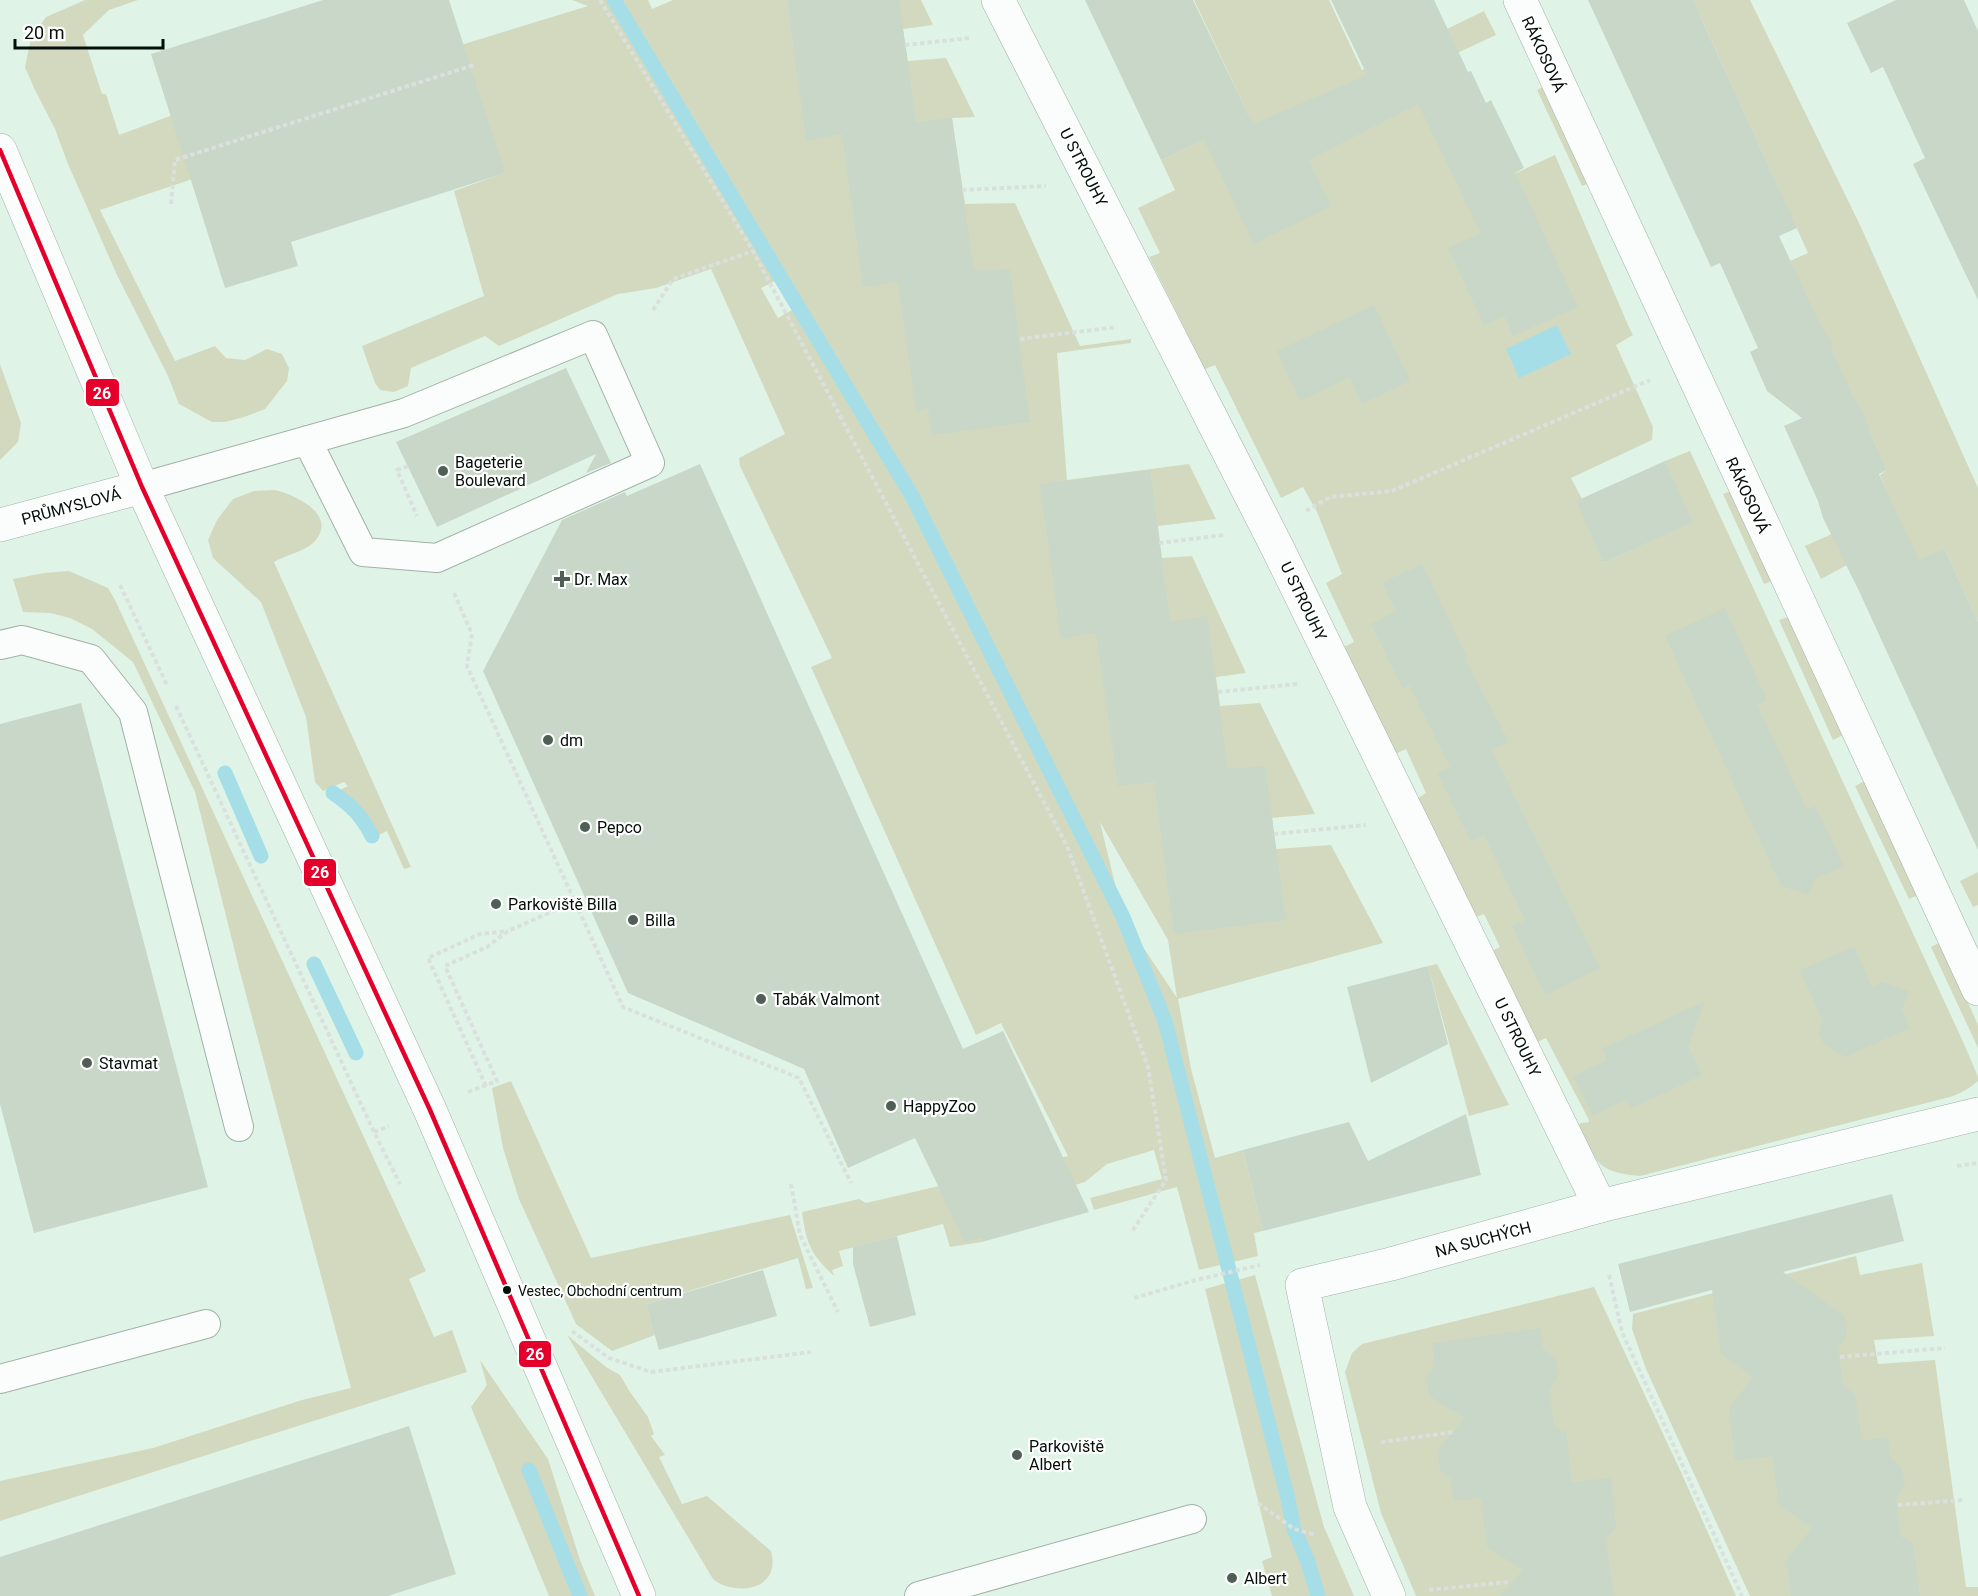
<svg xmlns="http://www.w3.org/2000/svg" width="1978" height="1596" viewBox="0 0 1978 1596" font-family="Roboto,sans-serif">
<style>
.green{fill:#d3d9be;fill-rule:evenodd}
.water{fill:#a6dee8}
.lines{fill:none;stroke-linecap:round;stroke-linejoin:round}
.stream{stroke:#a6dee8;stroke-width:15}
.building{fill:#c9d7c8}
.service-casing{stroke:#a1b1a8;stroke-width:30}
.minor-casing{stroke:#a1b1a8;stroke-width:34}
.secondary-casing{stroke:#a1b1a8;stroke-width:34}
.path{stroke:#dae0dd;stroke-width:4;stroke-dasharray:4.5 3;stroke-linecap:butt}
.service{stroke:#fafdfb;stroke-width:28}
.minor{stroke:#fafdfb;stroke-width:33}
.secondary{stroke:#fafdfb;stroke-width:33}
.bus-1-casing{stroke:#fefefe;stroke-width:9}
.bus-1{stroke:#e4002b;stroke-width:4.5}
.poi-dot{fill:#505f56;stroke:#fefefe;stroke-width:2}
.bus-dot{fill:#030f08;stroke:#fefefe;stroke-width:2}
.labels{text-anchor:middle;stroke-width:4.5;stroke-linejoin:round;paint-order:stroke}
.bus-label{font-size:14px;fill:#030f08;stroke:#fefefe;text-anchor:start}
.street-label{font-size:16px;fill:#030f08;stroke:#fefefe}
.poi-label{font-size:16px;fill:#030f08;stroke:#fefefe;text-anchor:start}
.line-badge{stroke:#fefefe;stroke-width:2}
.badge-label{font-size:16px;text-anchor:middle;font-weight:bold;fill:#fff}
</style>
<rect width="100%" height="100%" fill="#dff4e7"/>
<!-- green -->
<g class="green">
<path d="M85,0h53l-29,10 -26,25 19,59h4l13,41 51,-19 284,-90 7,19 127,-39 -16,-6h76l4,9 21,-9h248l12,25 -30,4 5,32 38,-3 29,59 -23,1 13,86 50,-1 65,143 51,-7v4l-74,10 10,127 122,-16 27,55 -58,7 4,32 30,-2 54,117 -30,4 4,29 40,-3 55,111 -43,4 4,31 55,-4 52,98 -205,56 13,70 24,89 28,-8 20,81 -9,2 4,23 -59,14 -22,-83 -83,23 -4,-12 72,-19 -8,-29 -47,14 -22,18 -51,15h-65l13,45 -32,5 -7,-23 -104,27 4,15 -11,4 2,6c-23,-21 -28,-33 -32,-64l57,-13 7,4 202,-47 -67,-133 -25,12 -165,-368 21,-9 -92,-192 -1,-8 46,-24 -74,-165 -55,19 -38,6 -119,52 -14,-10 -74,32 -3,18 -14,6 -14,-2 -5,-7 -13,-37 122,-50 -30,-105 50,-18 -28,-89 -376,126 75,151 40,-15 11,12 19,2 22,-11 15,5 7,14 -2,13 -22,28 -21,8 -19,5h-13l-33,-18 -11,-28 -51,-101 -49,-111 -13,-35 -21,-41 -9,-21 6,-29 15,-21zM781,278l18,28 -21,12 -17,-30zM1100,822l68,118 9,58 -54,-81z"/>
<path d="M1194,0h135l33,70 122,-59 12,24 -86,40 54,122 91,-42 73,170 5,10 -17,10 37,82 -1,13 -81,38 11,21 22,64 88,-41 -27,-61 25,-10 275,595 13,31v4c-9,8 -17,12 -28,16l-310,79c-44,-4 -44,-14 -61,-51l2,-2 8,-1 -1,-4 -42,-80 -11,5 -45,-91 10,-5 -16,-33 -10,4 -59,-118 11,-7 -20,-44 -13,6 -51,-107 12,-6 -28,-59 16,-9 -25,-62 -14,-25 -22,11 -66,-133 -10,4 -56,-112 11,-4 -22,-45 37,-18 -14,-30 89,-42z"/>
<polygon points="1649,0 1750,0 1860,225 1978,488 1978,622 1945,549 1918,563 1847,565 1821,579 1805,546 1832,534 1897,515 1880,475 1887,470 1790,261 1808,253 1700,15"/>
<polygon points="1547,85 1592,182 1582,186 1537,90"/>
<polygon points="0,364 21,423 18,442 0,460"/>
<path d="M275,490c22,5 66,27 37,54 -8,7 -28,12 -38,18l137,305 -7,2 -17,-38 -10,5 -17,-30 -20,-16 8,-4 -4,-4 -21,9 -8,-9 -9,-65 -45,-115 -48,-44 -5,-18 9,-20 16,-21 21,-8z"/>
<polygon points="1731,491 1772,581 1764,584 1723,494"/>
<polygon points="69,571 108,588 116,602 426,1271 409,1279 434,1337 452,1330 467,1372 0,1521 0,1481 153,1448 302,1400 351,1388 240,972 195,792 133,662 92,629 70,618 50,613 23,612 13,579 44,573"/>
<polygon points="1791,616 1845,734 1833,740 1779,620"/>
<polygon points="1865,781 1919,895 1909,899 1855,786"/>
<polygon points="1978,872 1978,905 1973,907 1960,881"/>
<polygon points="1941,942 1978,1025 1978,1048 1931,947"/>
<polygon points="1437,964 1509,1105 1469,1116 1428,966"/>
<polygon points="511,1081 591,1258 790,1215 813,1288 806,1289 798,1258 646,1304 655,1335 612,1351 576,1324 519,1199 503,1148 492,1088"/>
<polygon points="1856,1256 1860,1275 1922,1263 1934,1336 1874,1340 1878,1364 1935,1360 1966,1587 1978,1587 1978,1596 1750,1596 1646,1369 1632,1329 1633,1314"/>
<polygon points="1255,1275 1324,1527 1354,1596 1272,1596 1262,1561 1272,1557 1205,1289"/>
<polygon points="1594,1287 1681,1472 1736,1596 1416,1596 1381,1513 1345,1372 1352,1353 1362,1344"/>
<path d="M567,1335l39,32 14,8 10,17 18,25 6,17 -3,2 14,19 -6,2 23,47 25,-8 64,55c11,41 -38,45 -58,28z"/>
<polygon points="480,1360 548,1459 580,1560 595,1596 549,1596 471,1407 487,1385"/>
</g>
<!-- water -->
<polygon class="water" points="1557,325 1571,354 1519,378 1506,349"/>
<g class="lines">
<!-- stream -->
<g class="stream">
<polyline points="614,0 912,496 1123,917 1165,1021 1288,1499 1294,1529 1308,1562 1318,1596"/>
<polyline points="225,773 261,856"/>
<path d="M333,793c18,12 29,23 39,43"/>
<polyline points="314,964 356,1053"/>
<polyline points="529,1470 580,1596"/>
</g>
</g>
<!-- building -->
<g class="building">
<polygon points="323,0 449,0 505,173 291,242 298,266 225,288 151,54"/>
<polygon points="787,0 899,0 916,122 952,118 974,270 1010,269 1030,422 932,435 928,408 916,411 898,282 863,287 842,134 806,141"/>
<polygon points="1085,0 1193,0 1253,124 1367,75 1331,0 1434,0 1468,72 1471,71 1486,103 1491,100 1524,168 1515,173 1578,307 1513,336 1504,316 1484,325 1448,248 1481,233 1418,104 1309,160 1331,206 1254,244 1204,140 1161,160"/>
<polygon points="1588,0 1693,0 1797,228 1779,236 1819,322 1831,341 1832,350 1853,396 1865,414 1870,433 1887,470 1879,474 1919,560 1945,549 1978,622 1978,850 1858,589 1823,518 1818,501 1784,426 1802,418 1767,391 1750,352 1758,348 1720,263 1711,267"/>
<polygon points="1896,0 1964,0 1978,31 1978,300 1913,164 1925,158 1883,67 1871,73 1847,23"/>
<polygon points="1374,305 1410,381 1362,404 1350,377 1300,401 1277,351"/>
<polygon points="566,368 611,463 586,473 596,454 437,527 396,442"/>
<polygon points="1665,461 1693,522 1604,563 1576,501"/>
<polygon points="700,464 963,1049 1003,1031 1089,1212 982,1242 981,1238 965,1242 915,1138 848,1168 804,1069 628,993 483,671 562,520 625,492 627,496"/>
<polygon points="1150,470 1170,622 1207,616 1228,769 1265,766 1286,920 1174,934 1154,782 1118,786 1096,633 1061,639 1040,484"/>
<polygon points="1422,564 1467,657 1465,658 1509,742 1492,750 1600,968 1546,995 1512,926 1525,920 1484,835 1471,842 1437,773 1450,767 1409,685 1403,689 1371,624 1396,611 1382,583"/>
<polygon points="1725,608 1767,700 1757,705 1807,810 1815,806 1844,866 1815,879 1809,895 1781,886 1665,636"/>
<polygon points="81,703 208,1187 34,1233 0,1104 0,724"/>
<polygon points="1854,947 1872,987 1882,982 1909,991 1902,1009 1910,1028 1845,1057 1824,1044 1819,1033 1822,1019 1800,970"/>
<polygon points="1428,966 1448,1044 1371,1083 1347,987"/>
<polygon points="1705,1001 1688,1046 1702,1075 1631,1109 1626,1100 1593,1116 1573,1076 1607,1060 1602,1049"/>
<polygon points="1466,1114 1481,1175 1263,1231 1243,1150 1349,1122 1368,1161"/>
<polygon points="1892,1194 1904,1241 1783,1272 1845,1316 1847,1335 1838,1347 1843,1385 1855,1394 1862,1441 1888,1437 1890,1457 1902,1468 1905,1486 1896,1498 1901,1536 1913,1544 1920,1596 1791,1596 1786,1561 1812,1528 1779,1505 1772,1456 1735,1461 1729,1409 1753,1377 1721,1354 1712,1290 1630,1312 1618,1264"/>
<polygon points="897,1236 916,1315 870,1327 853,1264 853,1247"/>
<polygon points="763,1270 777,1316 659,1350 646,1304"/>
<polygon points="1540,1328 1543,1349 1556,1358 1558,1376 1549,1389 1554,1425 1563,1432 1566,1431 1572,1482 1611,1478 1616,1528 1606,1539 1614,1596 1500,1596 1523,1570 1487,1547 1481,1498 1454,1501 1450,1478 1440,1470 1437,1451 1464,1418 1429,1396 1426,1377 1435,1367 1432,1343"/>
<polygon points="409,1426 456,1574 388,1596 0,1596 0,1557"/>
</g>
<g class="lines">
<defs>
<g id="service">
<polyline points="142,487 404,413 593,335 650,463 437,558 363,552 307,440"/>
<polyline points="0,645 22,640 91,659 133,712 239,1127"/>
<polyline points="0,1379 206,1324"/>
<polyline points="919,1596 1192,1519"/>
</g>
<g id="minor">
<polyline points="998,0 1277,547 1600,1206"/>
<polyline points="1520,0 1978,989"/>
<polyline points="0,525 142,487"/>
<polyline points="1389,1596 1350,1507 1302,1285 1391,1264 1600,1206 1978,1114"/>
</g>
<polyline id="secondary" points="0,150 142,487 430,1110 639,1596"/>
</defs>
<!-- service casing -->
<use href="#service" class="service-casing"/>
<!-- minor casing -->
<use href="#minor" class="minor-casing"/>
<!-- secondary casing -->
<use href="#secondary" class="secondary-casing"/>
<!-- path -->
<g class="path">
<polyline points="600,0 753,251 1067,846 1148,1067 1166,1180 1131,1233"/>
<polyline points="905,45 970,38"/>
<polyline points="962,190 1046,186"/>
<polyline points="171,204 175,160 474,65"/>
<polyline points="653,310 673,279 753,251"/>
<polyline points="1020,339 1117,327"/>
<polyline points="408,466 397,470 417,516"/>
<polyline points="1306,511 1330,497 1392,491 1650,380"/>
<polyline points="1159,543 1224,535"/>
<polyline points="120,585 167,685"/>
<polyline points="454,593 472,634 467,666 623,1007 799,1078 851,1183"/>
<polyline points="1218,692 1298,684"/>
<polyline points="176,706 374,1132 400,1184"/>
<polyline points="1274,834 1366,825"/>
<polyline points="486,1086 428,958 480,934 508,931"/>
<polyline points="468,1092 497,1081 445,966 487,947 508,931 585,897"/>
<polyline points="374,1132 389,1126"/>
<polyline points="1957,1166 1978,1163"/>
<polyline points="791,1184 800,1235 838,1312"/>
<polyline points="1609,1275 1622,1332 1742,1596"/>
<polyline points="1134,1298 1196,1280 1260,1265"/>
<polyline points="572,1331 609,1358 651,1372 811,1352"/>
<polyline points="1840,1357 1945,1348"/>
<polyline points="1381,1442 1454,1432"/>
<polyline points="1258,1503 1294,1529 1316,1535"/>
<polyline points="1898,1505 1963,1500"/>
<polyline points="1429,1590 1509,1582"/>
</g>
<!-- service -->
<use href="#service" class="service"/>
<!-- minor -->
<use href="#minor" class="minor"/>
<!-- secondary -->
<use href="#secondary" class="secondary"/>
<defs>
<polyline id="bus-1" points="0,150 142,487 430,1110 639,1596"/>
</defs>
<!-- bus-1 casing -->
<use href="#bus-1" class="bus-1-casing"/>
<!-- bus-1 -->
<use href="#bus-1" class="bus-1"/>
</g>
<!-- markers -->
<g class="poi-dot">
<circle cx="443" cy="471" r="6"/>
<path d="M559 570h6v6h6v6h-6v6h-6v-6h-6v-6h6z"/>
<circle cx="548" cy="740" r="6"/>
<circle cx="585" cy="827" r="6"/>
<circle cx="496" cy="904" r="6"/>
<circle cx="633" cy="920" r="6"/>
<circle cx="761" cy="999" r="6"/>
<circle cx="87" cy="1063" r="6"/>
<circle cx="891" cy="1106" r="6"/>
<circle cx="1017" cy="1455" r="6"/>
<circle cx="1232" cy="1578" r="6"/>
</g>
<circle class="bus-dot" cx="507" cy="1290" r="5"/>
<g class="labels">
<!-- bus labels -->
<g class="bus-label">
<text x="518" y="1296">Vestec, Obchodní centrum</text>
</g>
<!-- street labels -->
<g class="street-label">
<text transform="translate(1544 54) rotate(65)" y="6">RÁKOSOVÁ</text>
<text transform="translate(1084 167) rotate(63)" y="6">U STROUHY</text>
<text transform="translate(1748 495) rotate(65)" y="6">RÁKOSOVÁ</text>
<text transform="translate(71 506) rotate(-15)" y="6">PRŮMYSLOVÁ</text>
<text transform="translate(1304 601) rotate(64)" y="6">U STROUHY</text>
<text transform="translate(1518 1037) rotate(64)" y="6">U STROUHY</text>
<text transform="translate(1483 1239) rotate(-15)" y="6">NA SUCHÝCH</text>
</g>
<!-- poi labels -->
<g class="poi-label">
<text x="455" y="468">Bageterie<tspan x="455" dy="18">Boulevard</tspan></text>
<text x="574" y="585">Dr. Max</text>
<text x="560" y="746">dm</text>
<text x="597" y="833">Pepco</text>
<text x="508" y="910">Parkoviště Billa</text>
<text x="645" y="926">Billa</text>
<text x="773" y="1005">Tabák Valmont</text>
<text x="99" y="1069">Stavmat</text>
<text x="903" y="1112">HappyZoo</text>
<text x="1029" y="1452">Parkoviště<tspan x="1029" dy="18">Albert</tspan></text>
<text x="1244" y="1584">Albert</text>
</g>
</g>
<g class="line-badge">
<rect x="85" y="378" width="35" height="29" rx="6" fill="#e4002b"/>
<rect x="303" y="858" width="34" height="29" rx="6" fill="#e4002b"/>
<rect x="518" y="1340" width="34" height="28" rx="6" fill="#e4002b"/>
</g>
<g class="badge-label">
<text x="102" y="399">26</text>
<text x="320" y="878">26</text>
<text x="535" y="1360">26</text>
</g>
<!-- scale -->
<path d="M15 39v9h148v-9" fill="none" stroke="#030f08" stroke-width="3"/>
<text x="24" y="39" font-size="18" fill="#030f08" stroke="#fefefe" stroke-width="4.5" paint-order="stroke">20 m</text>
</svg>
